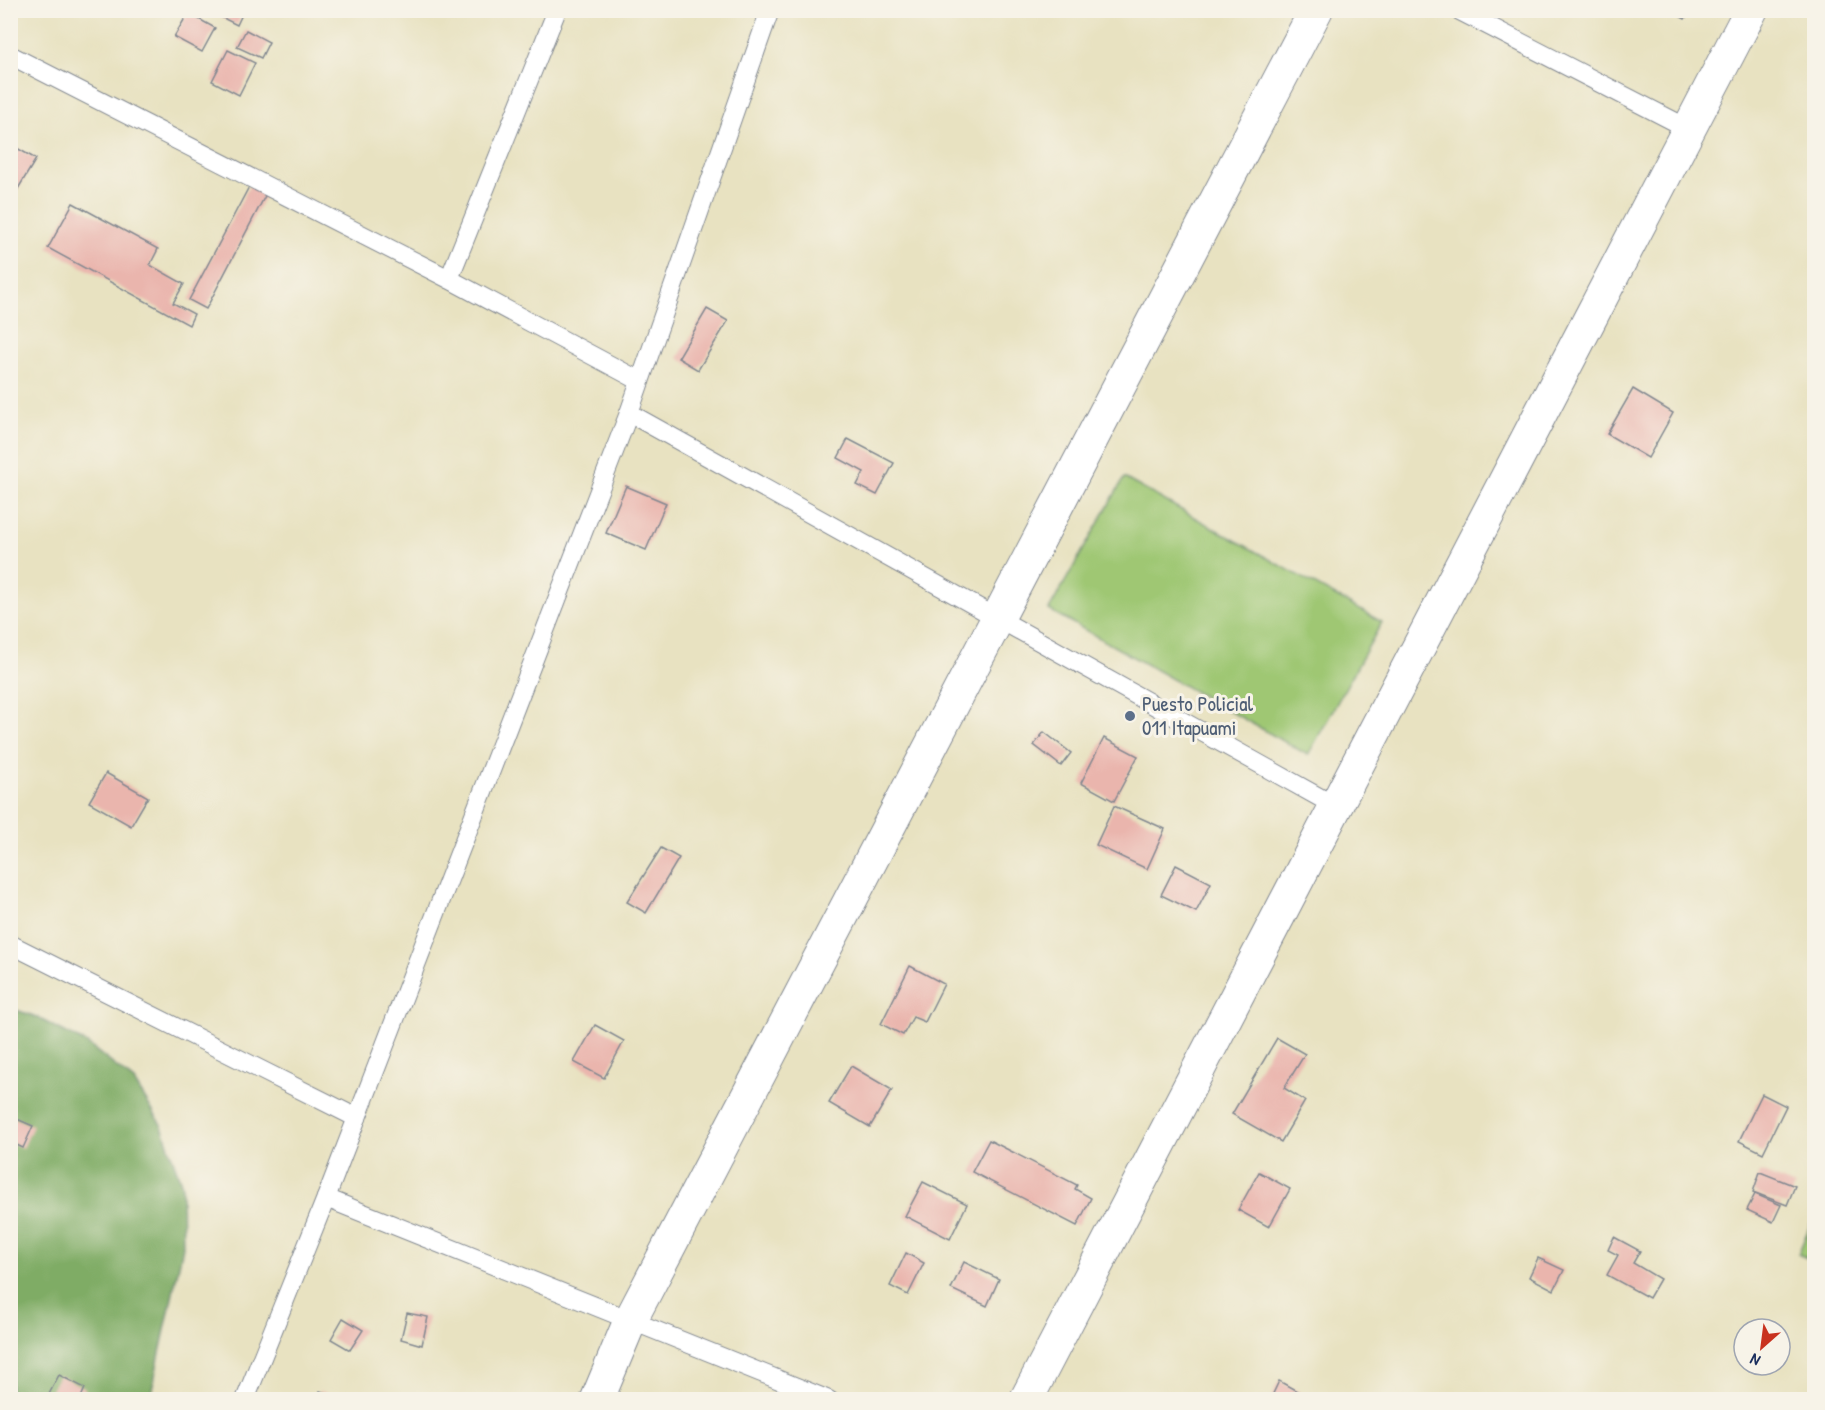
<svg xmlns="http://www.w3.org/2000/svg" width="1825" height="1410" viewBox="0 0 1825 1410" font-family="'Patrick Hand',sans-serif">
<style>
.green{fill:#9fc773;stroke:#5d7b68;stroke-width:1.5}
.forest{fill:#7fac65;stroke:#4d6e62;stroke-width:1.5}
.building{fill:#eab5ad}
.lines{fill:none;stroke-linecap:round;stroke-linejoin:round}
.lane-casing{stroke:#828890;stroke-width:20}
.street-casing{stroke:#828890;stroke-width:35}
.lane{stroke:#fff;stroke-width:18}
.street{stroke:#fff;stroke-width:33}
.service-dot{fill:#5c6f8a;stroke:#f7f3e8;stroke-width:2}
.labels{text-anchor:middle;stroke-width:6;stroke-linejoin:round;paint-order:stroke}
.service-label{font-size:21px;fill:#4e5e75;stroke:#f7f3e8;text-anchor:start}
</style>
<rect width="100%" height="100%" fill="#f7f3e8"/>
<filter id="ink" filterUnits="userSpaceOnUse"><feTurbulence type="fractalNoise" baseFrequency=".0167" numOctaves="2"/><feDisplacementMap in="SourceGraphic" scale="12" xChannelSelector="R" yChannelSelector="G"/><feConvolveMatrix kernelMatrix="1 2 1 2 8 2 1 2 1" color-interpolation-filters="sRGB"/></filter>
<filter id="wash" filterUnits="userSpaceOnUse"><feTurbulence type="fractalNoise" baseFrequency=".008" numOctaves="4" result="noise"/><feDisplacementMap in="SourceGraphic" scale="24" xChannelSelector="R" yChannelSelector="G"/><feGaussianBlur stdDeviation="1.35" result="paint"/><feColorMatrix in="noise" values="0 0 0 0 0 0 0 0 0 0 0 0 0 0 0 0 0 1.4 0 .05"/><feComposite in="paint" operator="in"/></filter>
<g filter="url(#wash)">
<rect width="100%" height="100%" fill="#e8e2c1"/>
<!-- green -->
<g class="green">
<polygon points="1124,478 1382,622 1308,755 1049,610"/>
<polygon points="1814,1216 1814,1261 1798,1254"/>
</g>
<!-- forest -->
<polygon class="forest" points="10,1008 34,1016 86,1043 134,1081 162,1126 182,1186 183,1247 150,1399 11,1399"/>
<g id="blocks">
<!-- building -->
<g class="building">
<polygon points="207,10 244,10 237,25"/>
<polygon points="1668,10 1690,10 1685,19"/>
<polygon points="188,13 215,28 202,52 174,37"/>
<polygon points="246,30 269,42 261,58 237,47"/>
<polygon points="228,50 255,63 239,95 212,81"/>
<polygon points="15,147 36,159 10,202 10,155"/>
<polygon points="251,183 267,192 206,309 189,300"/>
<polygon points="73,203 158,249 150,265 184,284 173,303 194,314 189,325 48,248"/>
<polygon points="707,309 728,321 698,370 678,358"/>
<polygon points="1633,389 1673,413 1648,458 1607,434"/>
<polygon points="848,439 894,463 877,495 857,485 864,472 838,458"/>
<polygon points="626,486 666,503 646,550 606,533"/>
<polygon points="1044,732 1071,753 1061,766 1034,745"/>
<polygon points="1104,738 1138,756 1114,801 1081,783"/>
<polygon points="106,773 148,797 131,826 89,802"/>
<polygon points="1114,806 1165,829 1147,869 1096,845"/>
<polygon points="661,848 679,858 646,913 627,902"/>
<polygon points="1176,865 1211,883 1196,912 1161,895"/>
<polygon points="910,966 944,984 925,1022 913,1017 903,1035 881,1024"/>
<polygon points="595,1025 624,1041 604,1078 574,1062"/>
<polygon points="1277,1038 1305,1054 1284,1088 1305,1101 1281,1142 1232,1114"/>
<polygon points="851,1066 892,1090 870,1127 829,1103"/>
<polygon points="1762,1094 1786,1106 1763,1153 1739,1141"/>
<polygon points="10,1116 33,1126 23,1148 10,1142"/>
<polygon points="989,1140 1077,1185 1075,1189 1091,1198 1077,1226 972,1172"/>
<polygon points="1259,1172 1290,1189 1269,1227 1238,1210"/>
<polygon points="1760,1172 1795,1186 1787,1205 1753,1192"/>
<polygon points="923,1182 967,1204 950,1239 905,1216"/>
<polygon points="1755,1194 1781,1205 1773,1222 1747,1210"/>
<polygon points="1614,1237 1640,1251 1633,1263 1660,1279 1649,1298 1607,1275 1618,1255 1608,1250"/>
<polygon points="906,1253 924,1263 908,1295 890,1286"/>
<polygon points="1538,1258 1564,1270 1554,1290 1529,1277"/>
<polygon points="964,1262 999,1279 987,1306 951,1289"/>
<polygon points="407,1313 428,1317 422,1345 401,1339"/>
<polygon points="343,1318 363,1330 350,1350 331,1339"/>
<polygon points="59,1375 85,1388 80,1400 46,1400"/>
<polygon points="1279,1381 1313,1400 1270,1400"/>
<polygon points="320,1391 343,1399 343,1400 317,1400"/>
</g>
</g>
</g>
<g filter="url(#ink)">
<use href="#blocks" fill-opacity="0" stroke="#828890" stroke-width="1.5"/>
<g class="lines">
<defs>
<g id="lane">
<polyline points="1458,10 1689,129"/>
<polyline points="10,55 449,279 640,381"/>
<polyline points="449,279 557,10"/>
<polyline points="629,413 1335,806"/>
<polyline points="10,944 357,1118"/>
<polyline points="326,1198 829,1400"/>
<polyline points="245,1400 326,1198 629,413 770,10"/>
</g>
<g id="street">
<polyline points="597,1400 630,1321 1316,10"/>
<polyline points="1026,1400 1751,10"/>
</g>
</defs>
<!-- lane casing -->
<use href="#lane" class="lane-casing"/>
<!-- street casing -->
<use href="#street" class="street-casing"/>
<!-- lane -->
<use href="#lane" class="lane"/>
<!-- street -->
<use href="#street" class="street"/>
</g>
</g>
<!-- markers -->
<circle class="service-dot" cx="1130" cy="716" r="6"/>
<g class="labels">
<!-- service labels -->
<g class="service-label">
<text x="1142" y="711">Puesto Policial<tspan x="1142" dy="24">011 Itapuami</tspan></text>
</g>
</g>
<!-- margin -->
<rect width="1825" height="1410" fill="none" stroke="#f7f3e8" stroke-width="36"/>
<!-- north arrow -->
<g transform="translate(1762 1347) rotate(208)"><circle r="28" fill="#f7f3e8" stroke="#9fa5b1" stroke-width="1.5"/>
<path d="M0-4.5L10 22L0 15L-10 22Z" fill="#c8321e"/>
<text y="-9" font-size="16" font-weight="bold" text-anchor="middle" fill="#1b2f5e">N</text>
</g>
</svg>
